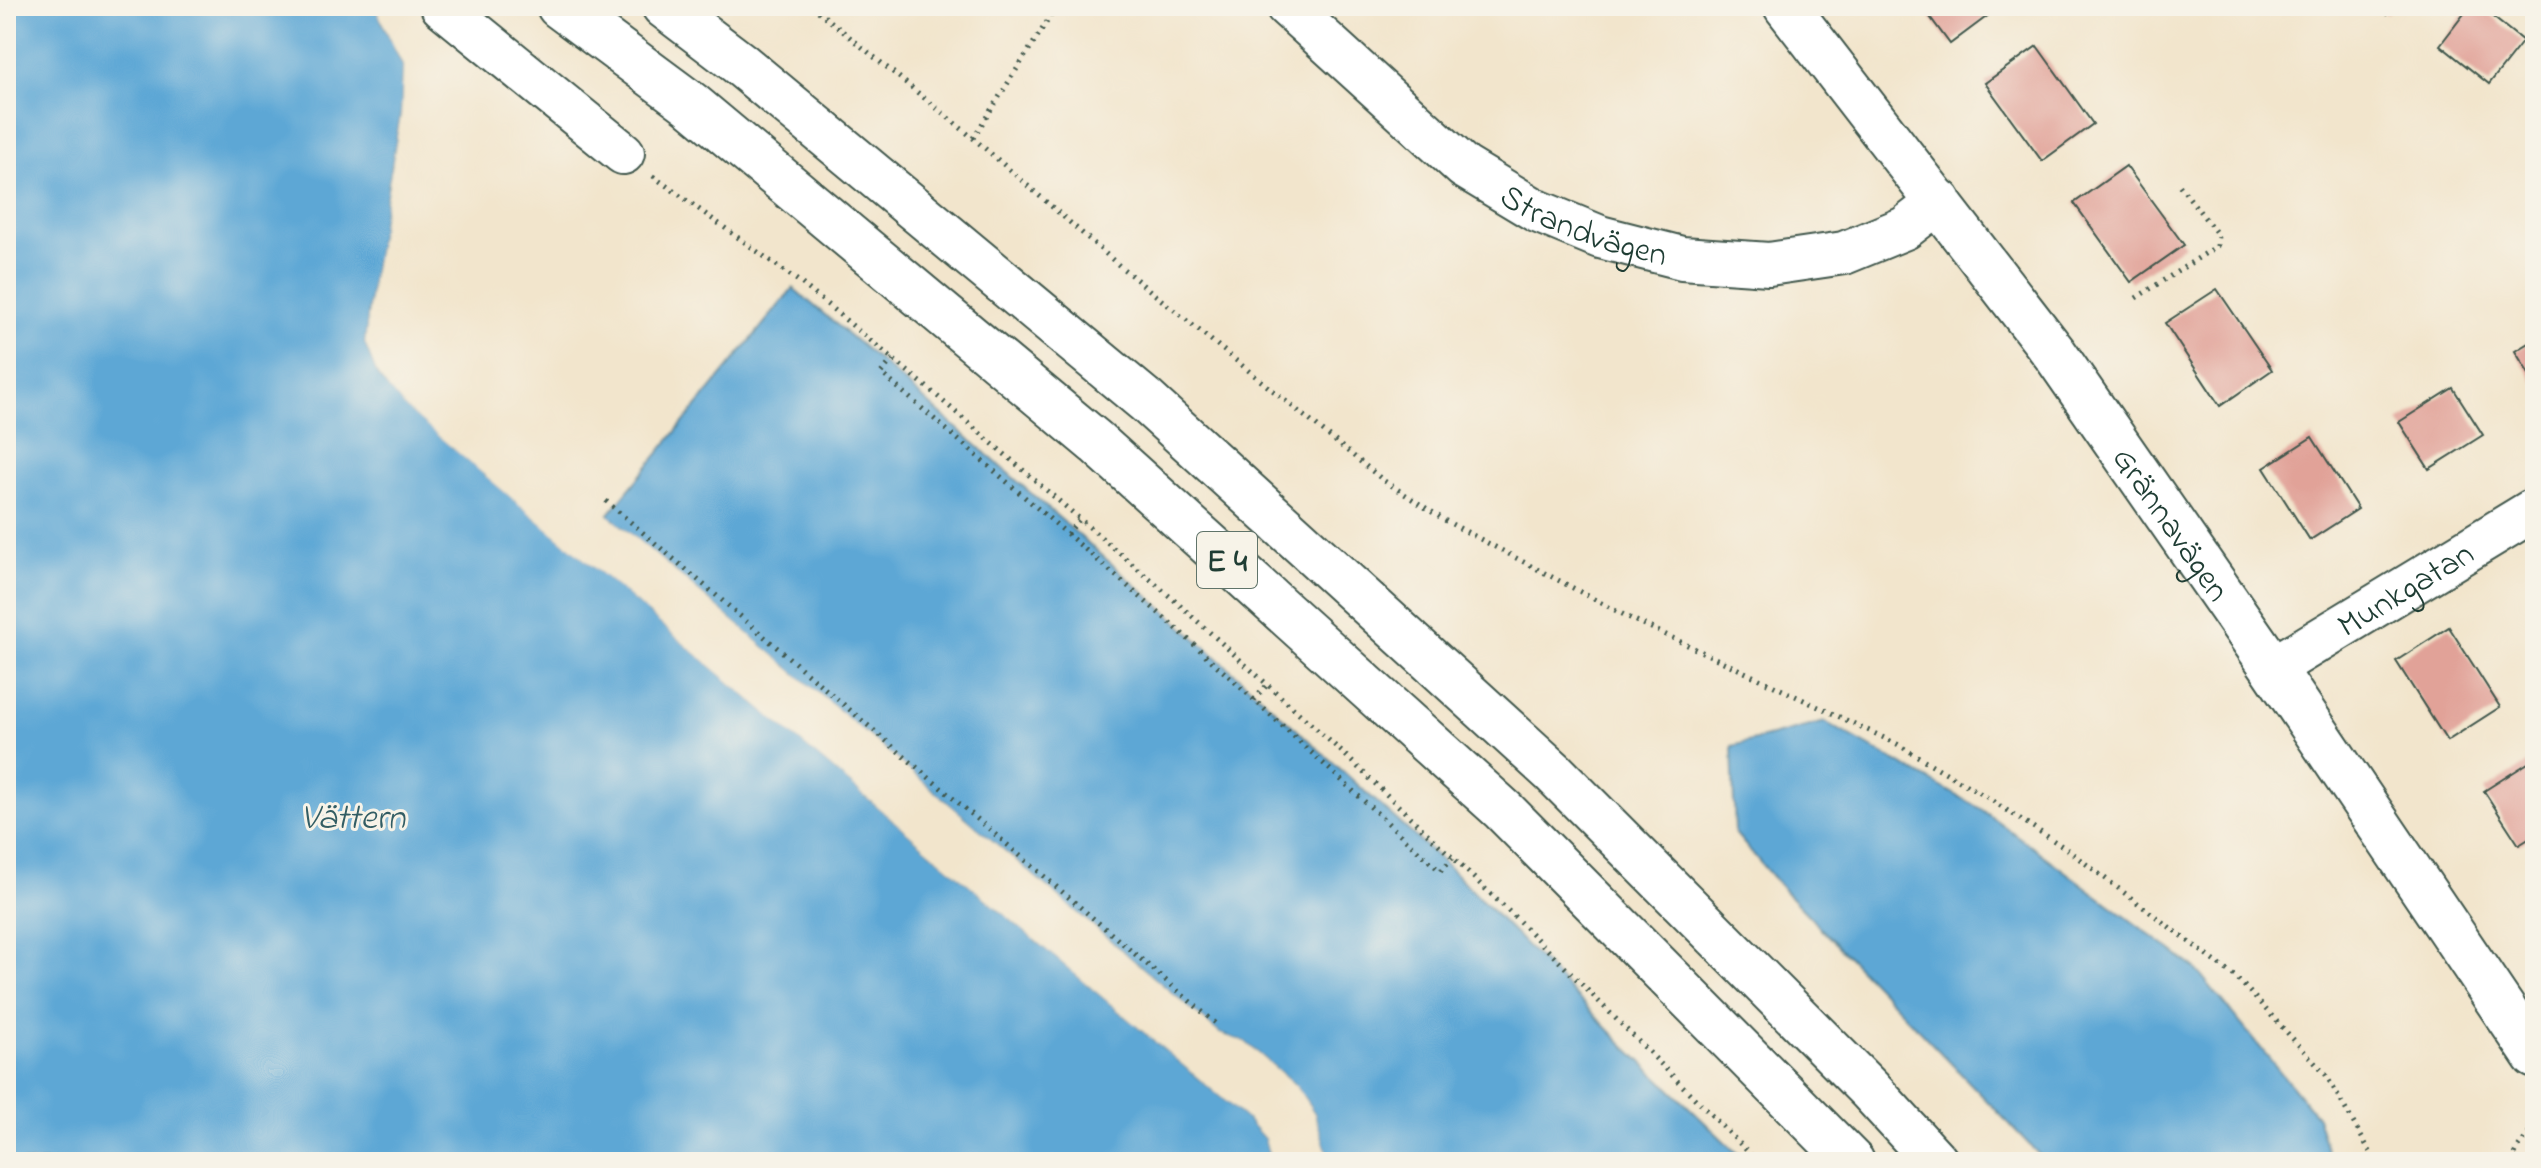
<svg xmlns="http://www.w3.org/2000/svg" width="2541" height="1168" viewBox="0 0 2541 1168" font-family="'Indie Flower',sans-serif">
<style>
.water{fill:#5da7d5;stroke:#3e7284;stroke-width:2}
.pier{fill:#f2e5cc}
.building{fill:#e1a298}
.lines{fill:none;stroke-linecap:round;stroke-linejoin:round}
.minor-casing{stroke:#3f564b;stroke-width:46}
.major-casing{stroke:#3f564b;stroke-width:48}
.highway-casing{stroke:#3f564b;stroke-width:48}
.path{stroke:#3f564b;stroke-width:5;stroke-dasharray:2 6;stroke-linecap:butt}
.minor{stroke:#fff;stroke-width:42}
.major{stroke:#fff;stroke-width:44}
.highway{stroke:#fff;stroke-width:44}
.labels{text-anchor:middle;stroke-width:6;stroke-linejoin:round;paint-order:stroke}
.shield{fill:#f7f3e8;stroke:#60746a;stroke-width:2}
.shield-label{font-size:32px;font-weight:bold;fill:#1f3d34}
.street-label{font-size:34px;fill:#1f3d34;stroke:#f7f3e8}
.water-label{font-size:36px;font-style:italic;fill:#325d64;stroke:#f7f3e8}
</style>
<rect width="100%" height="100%" fill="#f7f3e8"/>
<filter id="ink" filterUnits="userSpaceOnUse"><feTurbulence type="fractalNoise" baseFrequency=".0125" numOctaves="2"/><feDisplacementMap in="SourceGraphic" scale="16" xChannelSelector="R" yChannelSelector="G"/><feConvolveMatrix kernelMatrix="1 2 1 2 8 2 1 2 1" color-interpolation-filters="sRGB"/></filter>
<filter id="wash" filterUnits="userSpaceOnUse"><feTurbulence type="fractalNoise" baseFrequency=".006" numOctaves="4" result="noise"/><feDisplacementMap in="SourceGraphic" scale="32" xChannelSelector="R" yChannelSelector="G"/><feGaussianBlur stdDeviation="1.8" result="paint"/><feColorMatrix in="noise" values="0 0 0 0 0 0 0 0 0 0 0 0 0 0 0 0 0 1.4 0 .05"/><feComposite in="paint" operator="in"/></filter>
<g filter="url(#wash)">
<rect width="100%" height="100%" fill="#f2e5cc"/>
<!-- water -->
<g class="water">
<polygon points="6,6 375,6 403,66 401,113 372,280 365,343 378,376 406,408 1248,1120 1265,1139 1271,1162 6,1162"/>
<polygon points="793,288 887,367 1179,623 1453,871 1620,1041 1746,1162 1330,1162 1314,1113 1296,1086 1245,1042 1220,1034 608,515"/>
<polygon points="1825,722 1981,809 2196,969 2317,1117 2331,1162 2046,1162 1782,888 1735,833 1732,746"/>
</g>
<!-- pier -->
<g class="pier">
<polygon points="375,6 380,6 389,23 407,66 405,114 376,281 370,342 381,374 408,405 1250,1117 1268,1137 1275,1162 1271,1162 1265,1139 1248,1120 405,408 378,376 365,343 372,280 401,114 403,66"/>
<polygon points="605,512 1220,1034 1245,1042 1296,1086 1314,1113 1330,1162 1326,1162 1310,1115 1293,1089 1243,1046 1217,1037 605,518"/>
</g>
<g id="blocks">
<!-- building -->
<g class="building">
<polygon points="1922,6 1994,6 1997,9 1950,44"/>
<polygon points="2377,6 2393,6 2387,14"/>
<polygon points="2470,6 2479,6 2523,41 2489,84 2440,45"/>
<polygon points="2037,46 2093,124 2042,161 1985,83"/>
<polygon points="2126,166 2184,245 2131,282 2074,203"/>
<polygon points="2217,289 2272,370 2220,406 2165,323"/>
<polygon points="2535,339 2535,384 2515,351"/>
<polygon points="2453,388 2483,435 2429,469 2399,422"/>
<polygon points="2312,437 2358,509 2310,540 2264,468"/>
<polygon points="2449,627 2500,707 2447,741 2396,661"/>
<polygon points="2528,763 2535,773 2535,835 2519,845 2484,791"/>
</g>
</g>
</g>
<g filter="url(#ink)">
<use href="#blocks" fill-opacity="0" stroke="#3f564b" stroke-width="2"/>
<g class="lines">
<defs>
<g id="minor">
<polyline points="442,6 623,153"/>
<path id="s1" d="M1287,6l177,161 73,44 63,26 82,21 87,6 75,-11 61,-25 35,-27"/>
<path id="s2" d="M2273,668l262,-159"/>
</g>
<g id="major">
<path id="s3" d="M1786,6l269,348 218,314 262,388"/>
</g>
<g id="highway">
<polyline points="559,6 691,104 1097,443 1503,810 1852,1162"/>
<polyline points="664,6 739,63 1146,401 1553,772 1870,1090 1936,1162"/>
</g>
</defs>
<!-- minor casing -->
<use href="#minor" class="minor-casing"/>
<!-- major casing -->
<use href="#major" class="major-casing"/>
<!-- highway casing -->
<use href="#highway" class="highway-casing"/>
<!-- path -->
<g class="path">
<polyline points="812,6 973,138 1121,267 1383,480 1446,521 1628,617 1897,744 1985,796 2065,848 2237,978 2326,1075 2376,1162"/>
<polyline points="973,138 1057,6"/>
<polyline points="653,176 801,283 922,383 1174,600 1343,753 1519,921 1758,1162"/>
<polyline points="2136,298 2217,246 2218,235 2177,182"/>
<polyline points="893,359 881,373 1175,627 1440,871 1453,858"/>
<polyline points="606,501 1219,1026"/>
<polyline points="1067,534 1080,519"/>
<polyline points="1254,700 1267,685"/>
<polyline points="2512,1162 2518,1148 2535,1125"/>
</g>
<!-- minor -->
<use href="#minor" class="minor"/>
<!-- major -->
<use href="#major" class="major"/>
<!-- highway -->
<use href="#highway" class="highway"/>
</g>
</g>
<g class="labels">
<!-- shield labels -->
<rect class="shield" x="1197" y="532" width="60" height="56" rx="6"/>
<g class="shield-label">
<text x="1227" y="571">E 4</text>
</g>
<!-- street labels -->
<g class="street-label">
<text dy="12" stroke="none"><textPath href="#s1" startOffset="374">Strandvägen</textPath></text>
<text dy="12" stroke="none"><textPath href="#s3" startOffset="646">Grännavägen</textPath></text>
<text dy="12" stroke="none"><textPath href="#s2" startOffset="154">Munkgatan</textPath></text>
</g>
<!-- water labels -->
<g class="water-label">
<text x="353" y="828">Vättern</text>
</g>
</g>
<!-- margin -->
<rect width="2541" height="1168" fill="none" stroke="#f7f3e8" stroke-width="32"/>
</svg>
